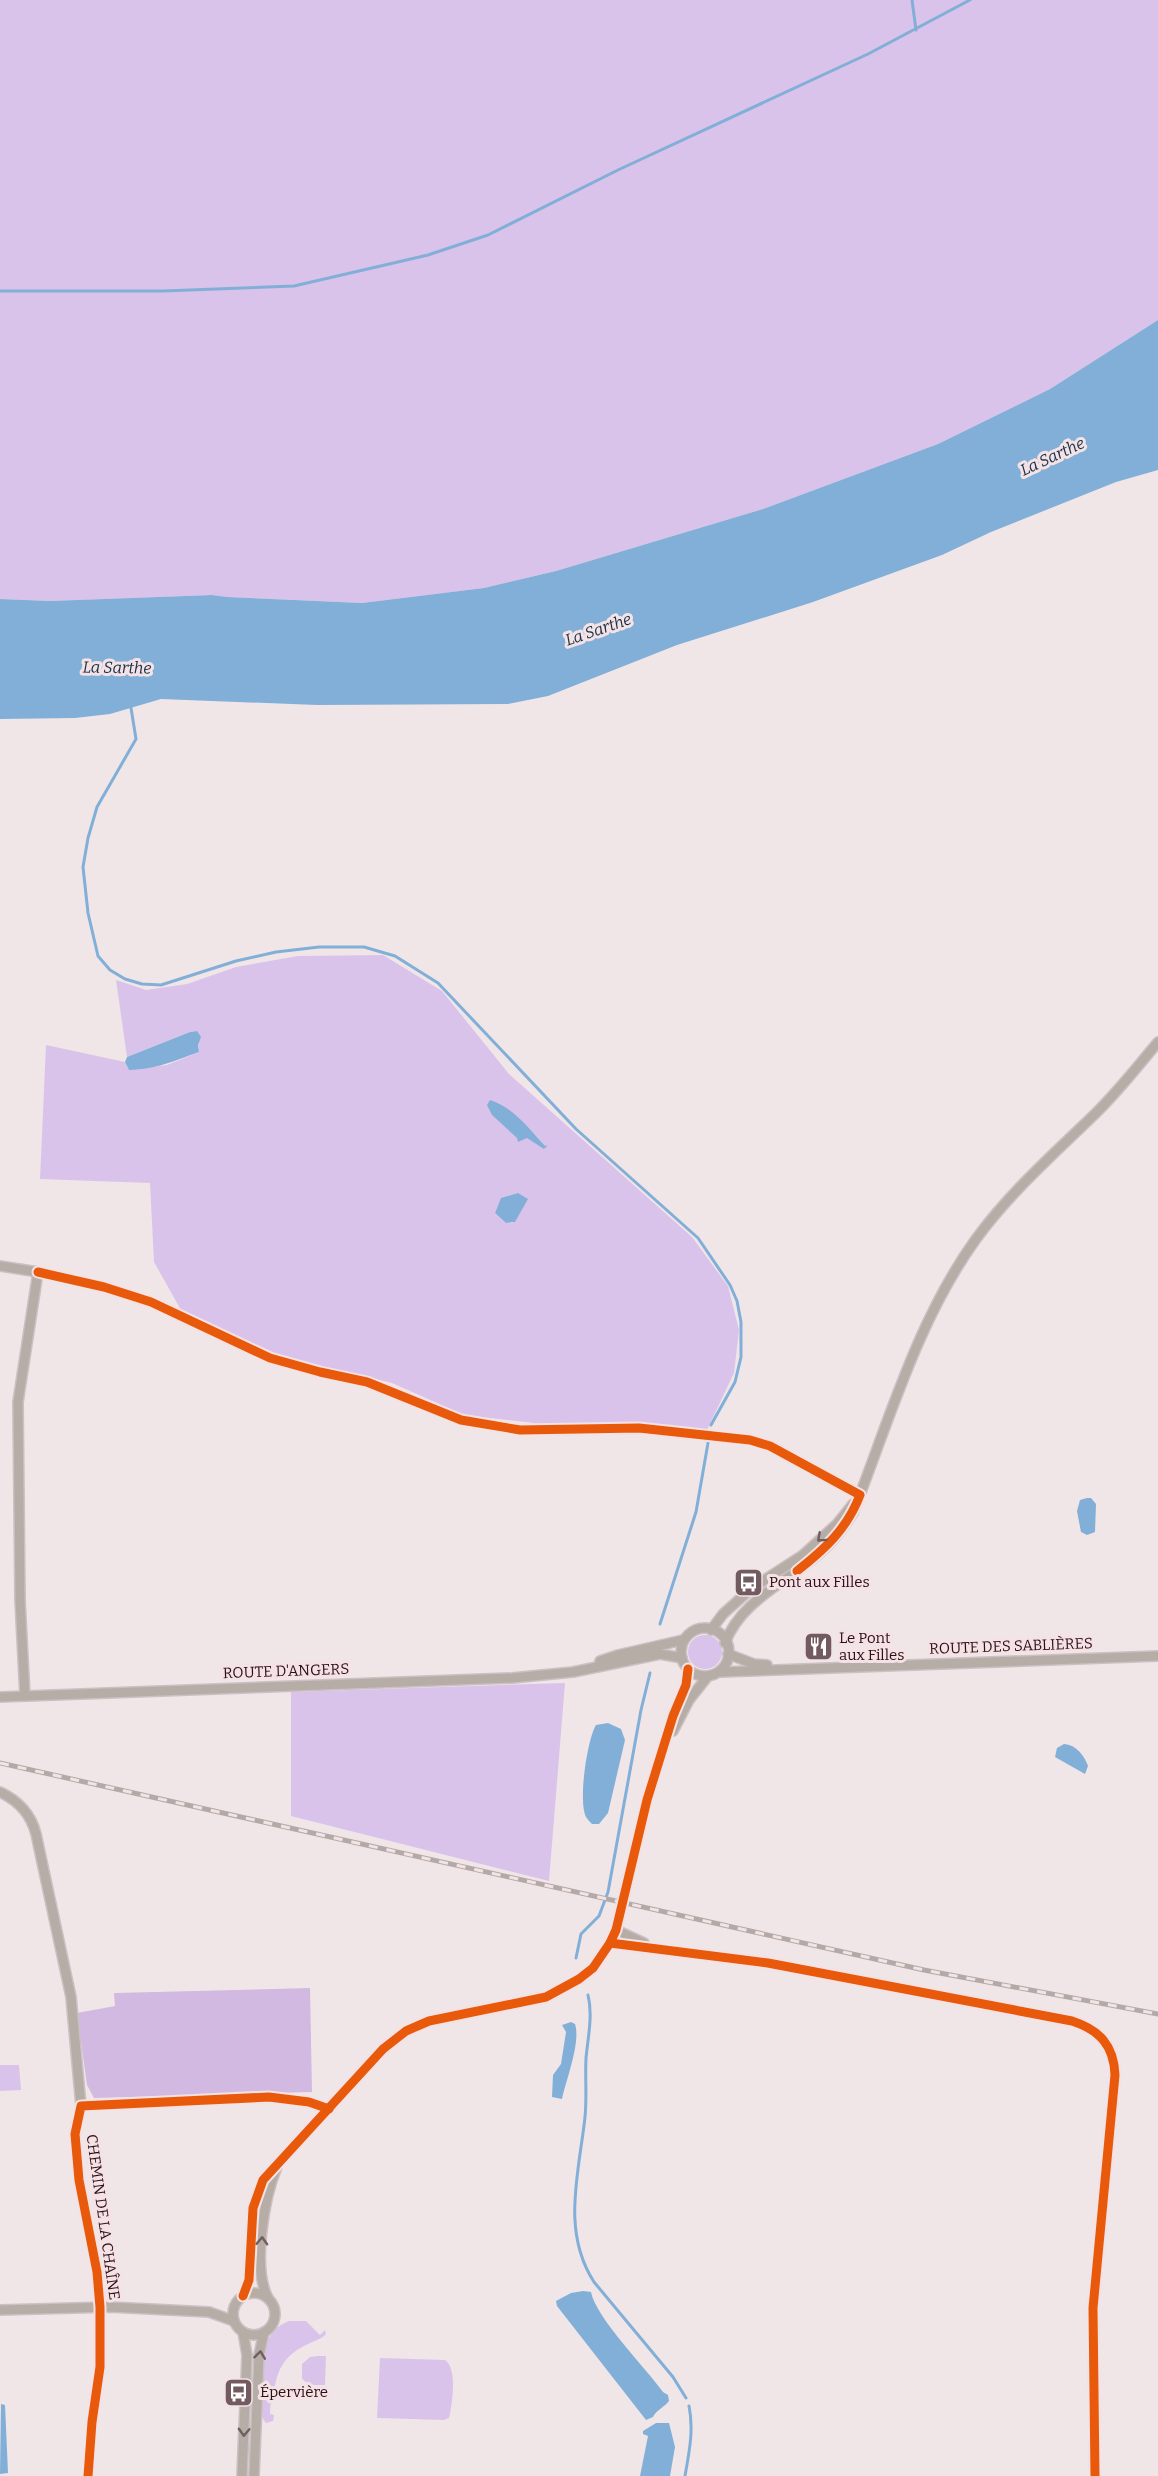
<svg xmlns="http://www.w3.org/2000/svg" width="1158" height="2476" viewBox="0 0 1158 2476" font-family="Bitter,serif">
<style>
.green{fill:#dac3ea;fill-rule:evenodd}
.forest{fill:#d1b9e2}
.water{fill:#82afd7}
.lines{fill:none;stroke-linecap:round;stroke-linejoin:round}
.stream{stroke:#82afd7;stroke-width:3}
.minor-casing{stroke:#ccc0c3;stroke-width:12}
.minor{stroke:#b6ada7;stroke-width:9}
.rail-casing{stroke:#b3aaa7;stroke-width:5}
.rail{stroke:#f4e2e5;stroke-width:3;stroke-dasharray:9;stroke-linecap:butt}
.cycleway-casing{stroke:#f4e2e5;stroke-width:13}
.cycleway{stroke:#e8590c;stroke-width:9}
.oneway{stroke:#725e5f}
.labels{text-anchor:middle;stroke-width:6;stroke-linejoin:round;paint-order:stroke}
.poi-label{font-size:15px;fill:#2d0f17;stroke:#f4e2e5;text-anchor:start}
.street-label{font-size:15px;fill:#2d0f17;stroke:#f4e2e5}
.water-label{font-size:16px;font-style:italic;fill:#133048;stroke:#f4e2e5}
</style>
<rect width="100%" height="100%" fill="#f0e6e8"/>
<!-- green -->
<g class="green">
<polygon points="0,0 1158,0 1158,320 1050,389 938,444 763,509 556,571 484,588 362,603 226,597 212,595 50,601 0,599"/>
<path d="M383,955l59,36 67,83 183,163 36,49 11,44 -5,43 -27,57 -76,-8 -80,3 -87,-10 -72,-32 -120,-28 -91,-45 -27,-48 -4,-79 -110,-4 6,-134 79,17 4,8 38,-5 32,-13 -2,-21 -7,1 -63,25 -11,-77 30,10 41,-6 49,-17 62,-11zM518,1193l-5,30h-7l-11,-10 7,-15z"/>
<circle cx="705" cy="1652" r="17"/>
<polygon points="565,1683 549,1881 291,1816 291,1692"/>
<polygon points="0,2065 19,2065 21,2090 0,2091"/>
<path d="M289,2321h17l14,14 5,-5 1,4c-5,6 -13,7 -20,11 -21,10 -30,25 -32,49h-3l-1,20 4,1 -1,6 -7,2 -5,-7c0,-31 -8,-82 28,-95z"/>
<polygon points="317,2356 326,2356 325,2385 310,2385 302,2379 302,2364 310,2357"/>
<path d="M380,2358l65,2c13,9 7,44 4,58l-5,2 -67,-2z"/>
</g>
<!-- forest -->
<polygon class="forest" points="310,1988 312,2092 94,2098 87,2085 77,2013 115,2006 114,1993"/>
<!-- water -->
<g class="water">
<polygon points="1158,320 1158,470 1116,482 991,532 942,555 813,602 677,645 548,696 508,704 317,705 161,699 110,714 75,718 0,719 0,599 50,601 212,595 227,597 362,603 484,588 556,571 763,509 938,444 1050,389"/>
<path d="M197,1031l4,6 -3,8 1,7c-26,9 -41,17 -70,18l-4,-8 2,-5 63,-25z"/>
<path d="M490,1100c23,7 39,29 55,46l3,-1 -4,4 -17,-11 -9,4 -1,-4 -25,-23 -5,-10z"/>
<polygon points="518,1193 528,1199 515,1222 506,1223 495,1213 501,1198"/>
<polygon points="1087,1498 1091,1498 1096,1504 1095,1532 1087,1535 1081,1532 1077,1511 1080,1500"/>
<path d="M608,1723l13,6 4,11 -17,73 -9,11h-7c-2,-2 -4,-4 -6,-7 -8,-16 1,-77 10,-92z"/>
<path d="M1064,1744c12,1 20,11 24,22l-3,8 -30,-17 2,-9z"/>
<path d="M571,2022l4,2c6,18 -9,56 -13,75l-10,-2 1,-22 8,-11 5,-32 -4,-7z"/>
<path d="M583,2291l8,1c5,26 55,76 72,100l5,3 1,6c-4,6 -13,9 -16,16l-7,3 -89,-114 -1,-5 15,-8z"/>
<polygon points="1,2404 5,2405 8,2473 0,2474"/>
<polygon points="656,2423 669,2423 675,2447 670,2476 640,2476 648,2436 643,2434 643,2431"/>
</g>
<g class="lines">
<!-- stream -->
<g class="stream">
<polyline points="912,0 916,30"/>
<polyline points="0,291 163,291 294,286 428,255 488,235 618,170 868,54 970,0"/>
<polyline points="131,708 136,739 97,807 88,838 83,867 88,913 98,956 110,970 125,979 142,984 161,985 236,961 276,952 319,947 364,947 395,956 438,983 576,1129 698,1238 730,1285 737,1301 741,1322 741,1357 735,1382 711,1425"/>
<polyline points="660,1624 696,1512 708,1443"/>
<polyline points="576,1958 581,1934 599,1916 608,1892 641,1710 650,1673"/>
<path d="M588,1995c5,20 0,42 -2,63 -1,20 1,40 -1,59 -6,56 -24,114 9,165l79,95 13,21"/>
<path d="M685,2476c4,-23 9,-46 4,-70"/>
</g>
<defs>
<g id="minor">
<polyline points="0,1266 38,1272 18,1402 20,1600 25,1696"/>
<polyline points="38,1272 104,1287 151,1302 270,1358 320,1372 367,1382 461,1420 520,1430 639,1428 750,1440 770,1446 860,1495"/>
<circle cx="705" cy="1652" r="24"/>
<polyline points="711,1630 723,1614 752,1588 803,1555 837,1524 853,1504"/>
<path d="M725,1643c16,-43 64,-62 96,-91 13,-11 23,-25 32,-39 36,-92 65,-194 123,-274 35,-48 80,-87 122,-128 22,-22 41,-46 60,-69"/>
<polyline points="728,1654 754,1664 767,1665"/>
<polyline points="600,1661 618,1655 683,1640"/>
<polyline points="721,1672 1158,1656"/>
<polyline points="0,1697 512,1678 573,1672 660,1654 682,1658"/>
<polyline points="673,1731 689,1700 708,1676"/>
<path d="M0,1792c19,9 31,22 36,42l35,163 10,109"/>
<polyline points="616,1930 644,1943"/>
<path d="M610,1943l158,20 304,58c28,9 42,25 43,54l-22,233 2,168"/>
<circle cx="254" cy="2314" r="21"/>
<polyline points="243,2296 249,2280 253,2208 263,2180 383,2049 406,2031 429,2021 546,1997 579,1979 593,1968 610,1943 616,1930 647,1800 673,1716 686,1685 688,1669"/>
<path d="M268,2298c-16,-30 -4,-100 9,-131"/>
<polyline points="0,2310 110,2307 209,2312 234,2321"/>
<polyline points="242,2476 247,2355 243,2332"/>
<polyline points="254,2476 259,2355 264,2332"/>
</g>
</defs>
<!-- minor casing -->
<use href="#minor" class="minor-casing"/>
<!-- minor -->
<use href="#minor" class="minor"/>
<defs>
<polyline id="rail" points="0,1763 924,1970 1158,2014"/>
</defs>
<!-- rail casing -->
<use href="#rail" class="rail-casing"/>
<!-- rail -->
<use href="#rail" class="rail"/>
<defs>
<g id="cycleway">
<path d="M38,1272l66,15 47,15 119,56 50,14 47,10 94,38 59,10 119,-2 111,12 20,6 90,49c-13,34 -35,54 -63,76"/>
<path d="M610,1943l158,20 304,58c28,9 42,25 43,54l-22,233 2,168"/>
<polyline points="243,2296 249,2280 253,2208 263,2180 383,2049 406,2031 429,2021 546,1997 579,1979 593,1968 610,1943 616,1930 647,1800 673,1716 686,1685 688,1669"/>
<polyline points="88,2476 92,2422 100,2367 100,2307 97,2272 79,2180 75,2134 81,2106 269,2097 309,2102 329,2109"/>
</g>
</defs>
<!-- cycleway casing -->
<use href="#cycleway" class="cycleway-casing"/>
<!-- cycleway -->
<use href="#cycleway" class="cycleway"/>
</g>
<!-- one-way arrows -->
<defs><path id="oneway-chevron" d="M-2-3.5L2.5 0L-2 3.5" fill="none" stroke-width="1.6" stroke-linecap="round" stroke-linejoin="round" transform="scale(1.5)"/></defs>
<g class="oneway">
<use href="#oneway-chevron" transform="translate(821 1538) rotate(138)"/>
<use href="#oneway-chevron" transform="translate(262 2241) rotate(-88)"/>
<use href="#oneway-chevron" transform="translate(260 2355) rotate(-83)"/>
<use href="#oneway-chevron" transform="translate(244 2432) rotate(92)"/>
</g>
<!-- icons -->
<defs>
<symbol id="bus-square" viewBox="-11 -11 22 22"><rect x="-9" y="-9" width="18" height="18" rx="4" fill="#715a60" stroke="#f4e2e5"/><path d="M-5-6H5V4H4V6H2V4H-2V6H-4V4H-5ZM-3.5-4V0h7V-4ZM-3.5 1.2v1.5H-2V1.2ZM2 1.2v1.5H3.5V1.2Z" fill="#fff"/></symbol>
<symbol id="restaurant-square" viewBox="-11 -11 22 22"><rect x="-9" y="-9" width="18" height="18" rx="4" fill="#715a60" stroke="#f4e2e5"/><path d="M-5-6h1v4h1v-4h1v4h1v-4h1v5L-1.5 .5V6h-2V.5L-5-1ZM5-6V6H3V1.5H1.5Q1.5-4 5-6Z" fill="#fff"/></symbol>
</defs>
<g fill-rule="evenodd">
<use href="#bus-square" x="732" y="1566" width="33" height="33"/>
<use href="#restaurant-square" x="802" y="1630" width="33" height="33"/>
<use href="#bus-square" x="222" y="2376" width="33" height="33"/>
</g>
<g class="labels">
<!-- poi labels -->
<g class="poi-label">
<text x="769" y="1587">Pont aux Filles</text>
<text x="839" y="1643">Le Pont<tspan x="839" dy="17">aux Filles</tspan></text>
<text x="260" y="2397">Épervière</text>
</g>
<!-- street labels -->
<g class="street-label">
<text transform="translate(1011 1646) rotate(-2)" y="5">ROUTE DES SABLIÈRES</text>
<text transform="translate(286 1671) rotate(-2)" y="5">ROUTE D'ANGERS</text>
<text transform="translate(103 2217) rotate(82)" y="5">CHEMIN DE LA CHAÎNE</text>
</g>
<!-- water labels -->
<g class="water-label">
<text transform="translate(1052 456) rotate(-25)" y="6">La Sarthe</text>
<text transform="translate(598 629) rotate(-19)" y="6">La Sarthe</text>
<text transform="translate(117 667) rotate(1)" y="6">La Sarthe</text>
</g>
</g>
</svg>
